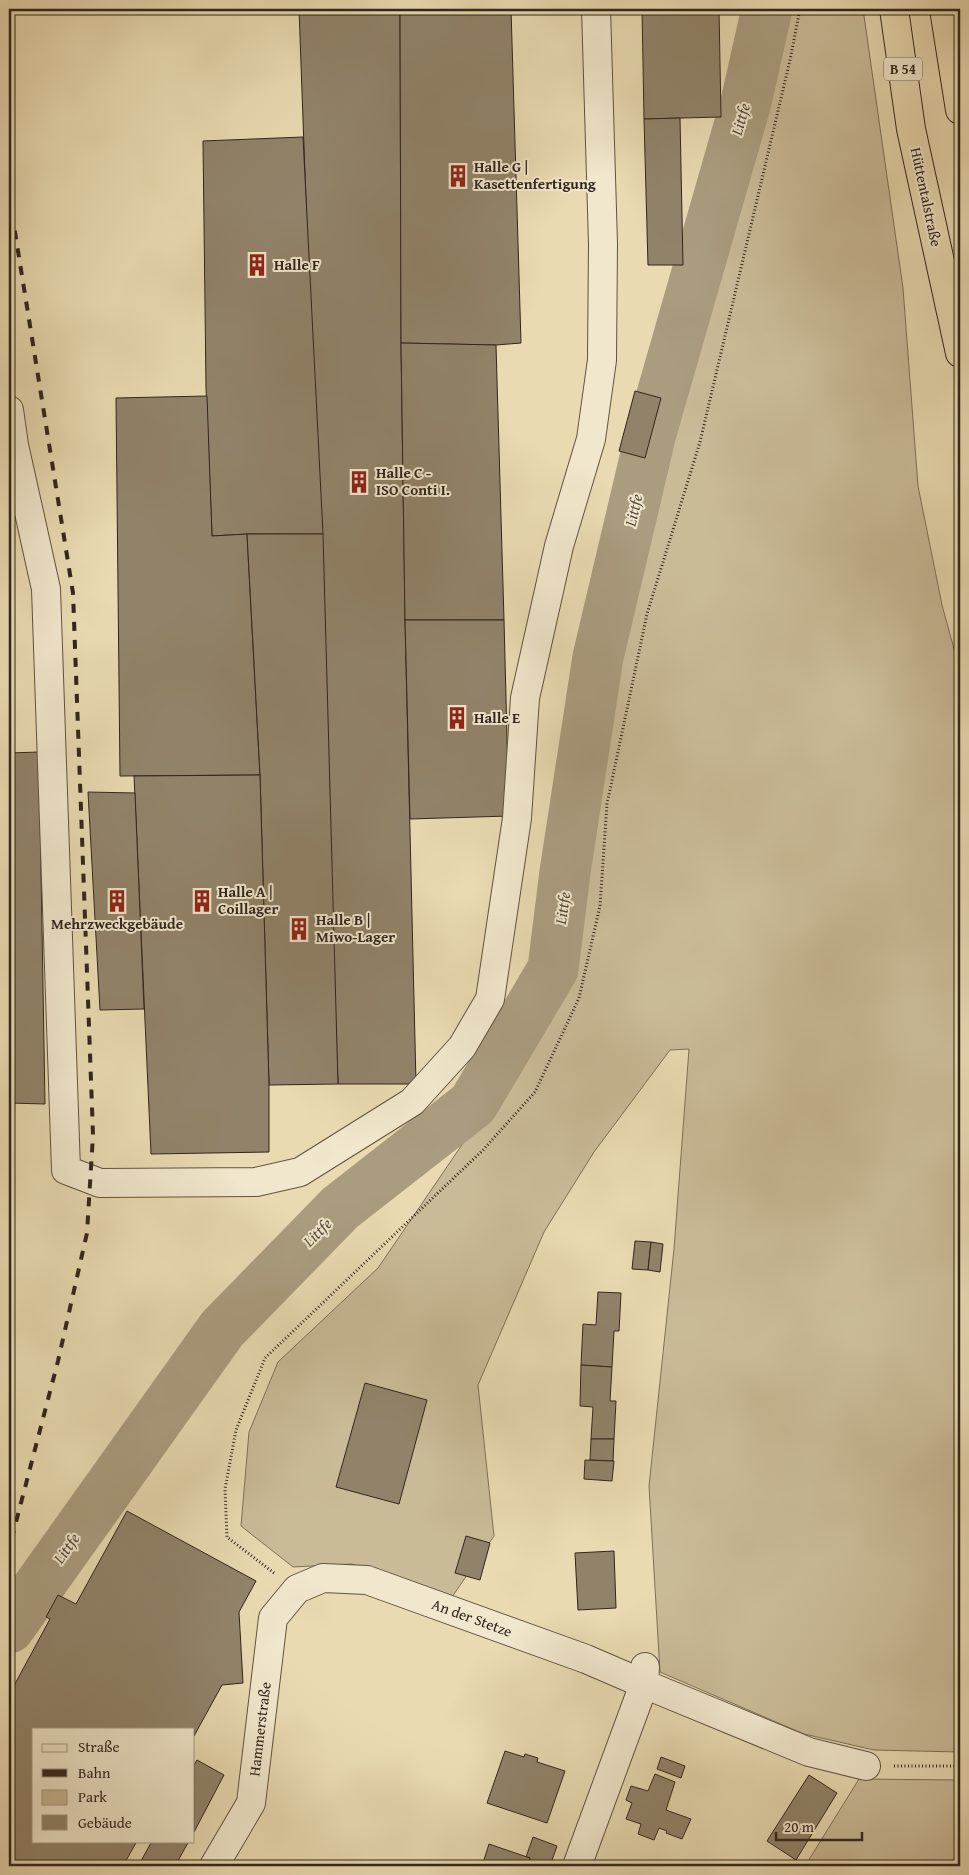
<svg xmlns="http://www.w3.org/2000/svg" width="969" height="1875" viewBox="0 0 969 1875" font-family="'Gentium Book Plus',serif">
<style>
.green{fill:#cabb98;stroke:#7e705a}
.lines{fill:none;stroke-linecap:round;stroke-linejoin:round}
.river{stroke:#aa9c7f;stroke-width:51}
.building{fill:#91836a;stroke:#31251d}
.minor-casing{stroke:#5f5242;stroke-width:30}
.highway-casing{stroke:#31251d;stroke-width:30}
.path{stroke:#31251d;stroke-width:3;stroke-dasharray:1 2.5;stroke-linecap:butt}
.minor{stroke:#f1e7cc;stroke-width:28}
.highway{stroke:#e9dab1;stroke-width:28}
.rail{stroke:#31251d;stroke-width:4;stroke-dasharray:9 9;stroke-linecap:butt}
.labels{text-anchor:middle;stroke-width:4;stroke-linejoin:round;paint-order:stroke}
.shield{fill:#f1e7cc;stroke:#6b5f52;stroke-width:1}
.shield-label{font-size:14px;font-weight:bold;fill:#31251d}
.poi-label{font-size:15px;font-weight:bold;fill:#31251d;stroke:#f1e7cc;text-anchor:start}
.street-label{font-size:15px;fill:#31251d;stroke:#f1e7cc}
.water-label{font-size:16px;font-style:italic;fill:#55493a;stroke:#f1e7cc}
</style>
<rect width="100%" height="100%" fill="#e9dab1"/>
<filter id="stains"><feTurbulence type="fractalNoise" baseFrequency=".004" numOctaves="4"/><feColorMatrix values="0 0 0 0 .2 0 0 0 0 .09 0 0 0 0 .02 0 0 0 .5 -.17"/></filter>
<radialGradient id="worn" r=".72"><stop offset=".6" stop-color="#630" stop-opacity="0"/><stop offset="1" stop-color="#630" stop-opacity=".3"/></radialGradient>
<!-- green -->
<g class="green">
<polygon points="756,9 863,9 903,288 918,486 942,605 960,671 960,1752 874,1750 804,1734 660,1672 649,1486 674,1249 689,1049 670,1050 594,1152 544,1232 478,1385 494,1536 452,1597 352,1564 293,1567 241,1526 249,1432 278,1362 378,1268 515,1067 564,752 685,375"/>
<polygon points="859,1779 960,1780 960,1866 805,1866"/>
</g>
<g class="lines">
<!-- river -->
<polyline class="river" points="9,1628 222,1329 340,1208 473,1104 553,969 565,872 598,657 651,433 746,102 767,9"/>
</g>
<!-- building -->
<g class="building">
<polygon points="299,9 400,9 401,343 405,620 416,1084 338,1084"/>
<polygon points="400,9 511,9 521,343 496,345 401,343"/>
<polygon points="642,9 719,9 721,117 644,119"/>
<polygon points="680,118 683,265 648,265 644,119"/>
<polygon points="303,137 323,534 247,534 212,536 206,388 203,141"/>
<polygon points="401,343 496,345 504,620 405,620"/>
<polygon points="635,391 661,398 645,458 619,451"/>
<polygon points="207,396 212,536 247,534 260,775 120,776 116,398"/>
<polygon points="247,534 323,534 338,1084 269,1085 260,775"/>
<polygon points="405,620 504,620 509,816 410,819"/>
<polygon points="39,752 45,1104 9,1103 9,753"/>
<polygon points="260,775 269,1085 269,1152 151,1154 134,776"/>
<polygon points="88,792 135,793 144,1009 100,1010"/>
<polygon points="635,1241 651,1242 648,1270 632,1269"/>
<polygon points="651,1242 663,1244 660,1272 648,1270"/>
<polygon points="598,1292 621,1293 619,1331 614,1331 612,1367 581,1365 583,1324 596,1325"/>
<polygon points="581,1365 612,1367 610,1401 616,1401 614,1439 591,1439 593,1407 580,1406"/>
<polygon points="365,1383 427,1400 399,1504 336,1487"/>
<polygon points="591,1439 614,1439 613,1461 590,1460"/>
<polygon points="585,1460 614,1461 612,1481 584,1479"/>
<polygon points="127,1511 256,1581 239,1612 243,1683 222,1685 194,1736 194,1729 34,1729 34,1841 137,1841 123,1866 9,1866 9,1695 50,1619 46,1617 58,1595 76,1604"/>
<polygon points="466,1536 490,1543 480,1580 455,1573"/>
<polygon points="614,1551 616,1608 578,1610 575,1553"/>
<polygon points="505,1751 524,1757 525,1754 538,1758 537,1762 565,1771 547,1823 487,1803"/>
<polygon points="661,1757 685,1766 681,1778 657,1769"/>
<polygon points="197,1760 224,1775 194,1832 194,1765"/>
<polygon points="655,1774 675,1782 666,1810 691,1819 682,1839 666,1833 667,1831 659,1828 654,1840 638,1834 641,1824 626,1819 632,1803 626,1800 631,1786 648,1791"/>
<polygon points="809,1775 837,1793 796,1860 767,1841"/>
<polygon points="533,1837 557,1846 550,1866 539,1866 528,1862 530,1858 526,1857"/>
<polygon points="152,1841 189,1841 175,1866 151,1866 141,1861"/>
<polygon points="489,1844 530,1858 527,1866 482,1866"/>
</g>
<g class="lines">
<defs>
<g id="minor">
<polyline points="9,410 14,445 46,589 66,1170 100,1183 256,1182 300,1172 412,1102 462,1047 490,999 517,818 525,698 559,546 591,439 602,360 603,244 596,9"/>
<polyline points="645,1667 644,1684 809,1752 866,1766"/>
<polyline points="214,1866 251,1803 273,1618 297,1589 323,1578 367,1580 586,1659 644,1684 577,1866"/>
</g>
<g id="highway">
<polyline points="894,9 911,129 960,353"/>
<polyline points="944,9 960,110"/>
</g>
</defs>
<!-- minor casing -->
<use href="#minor" class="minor-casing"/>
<!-- highway casing -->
<use href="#highway" class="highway-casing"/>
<!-- path -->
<g class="path">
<polyline points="274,1573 227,1537 225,1489 236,1430 265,1358 483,1150 535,1092 579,998 600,906 607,804 647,614 700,442 790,60 800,9"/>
<polyline points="894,1766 960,1766"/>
</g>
<!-- minor -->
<use href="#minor" class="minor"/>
<!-- highway -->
<use href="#highway" class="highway"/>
<!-- rail -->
<polyline class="rail" points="9,195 73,593 93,1135 87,1233 58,1361 9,1549"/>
</g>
<!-- icons -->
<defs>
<symbol id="building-bare" viewBox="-9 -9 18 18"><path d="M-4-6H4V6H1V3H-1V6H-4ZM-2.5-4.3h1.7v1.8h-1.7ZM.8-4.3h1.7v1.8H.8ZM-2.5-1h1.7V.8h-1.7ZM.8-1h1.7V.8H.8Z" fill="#8f2418" stroke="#f1e7cc" stroke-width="2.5" paint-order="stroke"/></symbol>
</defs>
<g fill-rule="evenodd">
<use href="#building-bare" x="442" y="160" width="32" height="32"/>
<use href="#building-bare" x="241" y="249" width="32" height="32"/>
<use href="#building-bare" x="343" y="466" width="32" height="32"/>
<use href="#building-bare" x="441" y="702" width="32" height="32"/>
<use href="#building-bare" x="101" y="885" width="32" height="32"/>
<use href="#building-bare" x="186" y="885" width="32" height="32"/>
<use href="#building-bare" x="283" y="913" width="32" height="32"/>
</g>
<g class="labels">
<!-- shield labels -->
<rect class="shield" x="884" y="57.5" width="38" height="23" rx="4"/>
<g class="shield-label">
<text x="903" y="74">B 54</text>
</g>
<!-- poi labels -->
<g class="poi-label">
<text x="474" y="172">Halle G |<tspan x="474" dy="17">Kasettenfertigung</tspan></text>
<text x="274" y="270">Halle F</text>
<text x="376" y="478">Halle C -<tspan x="376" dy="17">ISO Conti I.</tspan></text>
<text x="474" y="723">Halle E</text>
<text x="218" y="897">Halle A |<tspan x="218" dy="17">Coillager</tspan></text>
<text x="316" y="925">Halle B |<tspan x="316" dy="17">Miwo-Lager</tspan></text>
<text x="117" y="929" text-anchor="middle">Mehrzweckgebäude</text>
</g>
<!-- street labels -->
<g class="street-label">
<text transform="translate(926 197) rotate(78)" y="5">Hüttentalstraße</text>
<text transform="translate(472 1618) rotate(20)" y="5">An der Stetze</text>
<text transform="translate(260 1729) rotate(-83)" y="5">Hammerstraße</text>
</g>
<!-- water labels -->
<g class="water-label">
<text transform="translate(740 119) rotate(-74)" y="6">Littfe</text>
<text transform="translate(633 510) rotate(-77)" y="6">Littfe</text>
<text transform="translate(562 908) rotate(-82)" y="6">Littfe</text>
<text transform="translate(317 1232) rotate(-45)" y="6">Littfe</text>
<text transform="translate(66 1548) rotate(-55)" y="6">Littfe</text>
</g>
</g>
<!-- margin -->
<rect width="969" height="1875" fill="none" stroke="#e9dab1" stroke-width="30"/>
<rect x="10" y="10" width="949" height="1855" fill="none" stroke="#31251d" stroke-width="2.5"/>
<rect x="15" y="15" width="939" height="1845" fill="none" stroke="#31251d"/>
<!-- legend -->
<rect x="32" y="1728" width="162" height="115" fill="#f1e7cc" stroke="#a49986"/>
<rect x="42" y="1744" width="25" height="8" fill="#f1e7cc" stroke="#a49986"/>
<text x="78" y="1752" font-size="15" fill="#31251d">Straße</text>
<rect x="42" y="1769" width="25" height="8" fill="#31251d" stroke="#a49986"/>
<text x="78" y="1778" font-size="15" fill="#31251d">Bahn</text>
<rect x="42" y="1790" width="25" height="15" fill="#cabb98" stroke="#a49986"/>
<text x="78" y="1802" font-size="15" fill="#31251d">Park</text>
<rect x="42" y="1815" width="25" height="15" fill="#91836a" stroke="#a49986"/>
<text x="78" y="1828" font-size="15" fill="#31251d">Gebäude</text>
<!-- scale -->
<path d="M776 1832v8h86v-8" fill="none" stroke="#31251d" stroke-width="2.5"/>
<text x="784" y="1832" font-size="15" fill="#31251d" stroke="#f1e7cc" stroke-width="4" paint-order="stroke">20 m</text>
<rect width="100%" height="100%" filter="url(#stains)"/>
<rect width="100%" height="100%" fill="url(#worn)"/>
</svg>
